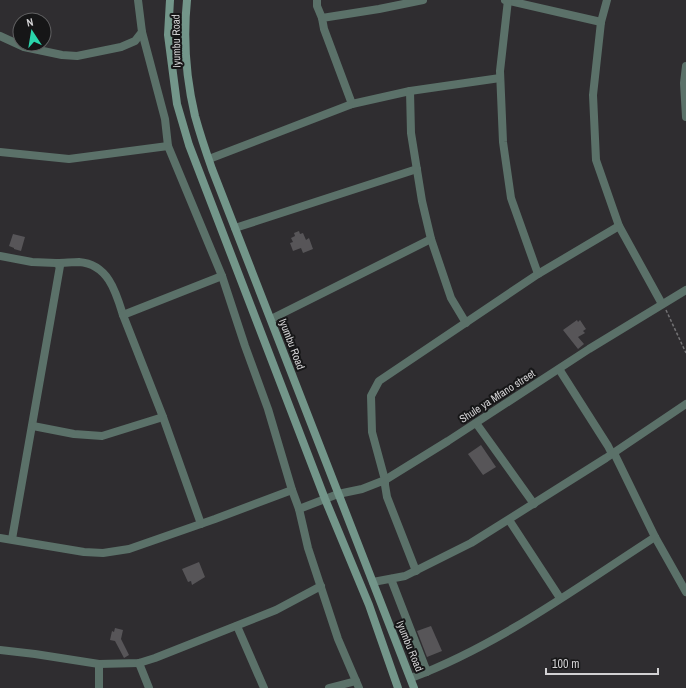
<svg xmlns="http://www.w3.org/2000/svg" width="686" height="688" viewBox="0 0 686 688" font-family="'Archivo Narrow',sans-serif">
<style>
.building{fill:#575558}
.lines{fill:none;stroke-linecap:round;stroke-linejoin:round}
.path{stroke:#737274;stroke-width:1.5;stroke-dasharray:3 2;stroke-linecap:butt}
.minor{stroke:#5b7169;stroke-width:8}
.secondary{stroke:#73968a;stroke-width:8}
.labels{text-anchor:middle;stroke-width:4;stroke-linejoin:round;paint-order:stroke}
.street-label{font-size:11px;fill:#d2d1d3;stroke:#161617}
</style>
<rect width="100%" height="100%" fill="#2f2d30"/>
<!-- building -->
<g class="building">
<polygon points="299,231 300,234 303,233 306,240 309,238 313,249 303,253 301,248 293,251 290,243 293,242 291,238 295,236 294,233"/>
<polygon points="13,234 25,237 21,251 14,249 14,248 9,246"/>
<polygon points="577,320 578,322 580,320 586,329 583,331 585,333 578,337 584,344 578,349 563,330"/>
<polygon points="481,445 496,467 483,475 468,454"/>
<polygon points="199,562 205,577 192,585 191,581 188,582 182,569"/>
<polygon points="431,626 442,651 427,657 417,631"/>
<polygon points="115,628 123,630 121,639 129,655 124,658 115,641 110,640 112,631 114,632"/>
</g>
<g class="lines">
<!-- path -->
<polyline class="path" points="666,310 686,353"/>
<!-- minor -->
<g class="minor">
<polyline points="317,0 317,6 322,18"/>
<polyline points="505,0 601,22"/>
<polyline points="508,0 500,71 503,142 511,198 538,274"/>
<polyline points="607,0 601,22 593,95 596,160 619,226 662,304"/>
<polyline points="142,32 165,119 168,146"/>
<polyline points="0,36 24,47 62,55 77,56 121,47 135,41 142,32 138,0"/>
<polyline points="686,66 684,83 686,117"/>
<polyline points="352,104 324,29 322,18 379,9 423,0"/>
<polyline points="0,152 69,159 168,146 222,276 245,346 268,409 292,490 299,509 308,548 338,639 359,688"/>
<polyline points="209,159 352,104 410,91"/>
<polyline points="235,228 417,169"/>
<polyline points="0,256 32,262 56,263 60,266 12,539"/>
<path d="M57,263c7,0 15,-1 22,-1 29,2 37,30 44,53"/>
<polyline points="271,319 431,239"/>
<polyline points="466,323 451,298 431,239 422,201 411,133 410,91 500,78"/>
<polyline points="559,369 608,446 612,454"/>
<polyline points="476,423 534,504"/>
<polyline points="33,426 74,434 102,436 163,417"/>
<polyline points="614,453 655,537 686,592"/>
<polyline points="299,509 338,494 362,489 385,480 448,441 589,349 686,290"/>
<polyline points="509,520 560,598"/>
<polyline points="201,524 163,417 123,315 222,276"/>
<polyline points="0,538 84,552 103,553 129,549 215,519 292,490"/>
<polyline points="416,571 387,497 385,485 385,480 372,432 371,396 379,381 538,274 619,226"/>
<polyline points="391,579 427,672"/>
<polyline points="373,582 405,576 471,543 606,458 686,404"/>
<polyline points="237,626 264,688"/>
<polyline points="0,650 35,654 99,664 139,663 155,658 276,610 321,586"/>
<polyline points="139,663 149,688"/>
<path d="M411,678c88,-33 165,-90 244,-141"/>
<polyline points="99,688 99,664"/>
<polyline points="329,688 356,681"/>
</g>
<!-- secondary -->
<g class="secondary">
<polyline points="170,0 168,35 177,104 189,145 325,499 369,605 398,688"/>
<path d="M187,0c-4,39 -1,78 8,116 5,18 11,36 17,53l202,519"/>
</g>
</g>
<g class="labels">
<!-- street labels -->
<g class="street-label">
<text transform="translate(176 41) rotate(-91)" y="4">Iyumbu Road</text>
<text transform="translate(292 344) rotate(69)" y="4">Iyumbu Road</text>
<text transform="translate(497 396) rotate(-33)" y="4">Shule ya Mfano street</text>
<text transform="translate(410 646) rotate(68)" y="4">Iyumbu Road</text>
</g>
</g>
<!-- north arrow -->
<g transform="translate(32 32) rotate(348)"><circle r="19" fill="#161617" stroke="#616162"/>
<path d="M0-3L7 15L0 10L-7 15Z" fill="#2ad5ac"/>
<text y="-6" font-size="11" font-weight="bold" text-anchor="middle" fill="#d2d1d3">N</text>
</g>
<!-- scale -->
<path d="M546 668v6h112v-6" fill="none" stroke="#d2d1d3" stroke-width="2"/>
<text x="552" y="668" font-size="12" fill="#d2d1d3" stroke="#161617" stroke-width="3" paint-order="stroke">100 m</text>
</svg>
